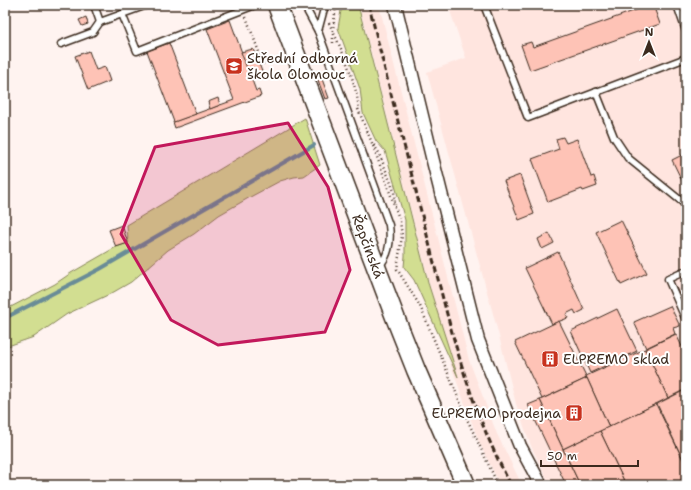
<svg xmlns="http://www.w3.org/2000/svg" width="691" height="490" viewBox="0 0 691 490" font-family="'Shantell Sans',sans-serif">
<style>
.built{fill:#ffe5df}
.green{fill:#d2de91;stroke:#868458}
.lines{fill:none;stroke-linecap:round;stroke-linejoin:round}
.stream{stroke:#698c97;stroke-width:4}
.building{fill:#fec3b6;stroke:#3b2a1e}
.lane-casing{stroke:#3b2a1e;stroke-width:9}
.street-casing{stroke:#3b2a1e;stroke-width:15}
.secondary-casing{stroke:#3b2a1e;stroke-width:21}
.path{stroke:#3b2a1e;stroke-width:2.5;stroke-dasharray:1 3;stroke-linecap:butt}
.lane{stroke:#fff;stroke-width:6}
.street{stroke:#fff;stroke-width:12}
.secondary{stroke:#fff;stroke-width:18}
.rail{stroke:#3b2a1e;stroke-width:3;stroke-dasharray:6 3;stroke-linecap:butt}
.marked{fill:#c2185b;fill-opacity:0.2;stroke:#c2185b;stroke-width:3;stroke-linejoin:round}
.labels{text-anchor:middle;stroke-width:4;stroke-linejoin:round;paint-order:stroke}
.poi-label{font-size:14px;fill:#3b2a1e;stroke:#fff;text-anchor:start}
.street-label{font-size:14px;fill:#3b2a1e;stroke:#fff}
</style>
<rect width="100%" height="100%" fill="#fff3f0"/>
<filter id="ink" filterUnits="userSpaceOnUse"><feTurbulence type="fractalNoise" baseFrequency=".025" numOctaves="2"/><feDisplacementMap in="SourceGraphic" scale="8" xChannelSelector="R" yChannelSelector="G"/><feConvolveMatrix kernelMatrix="1 2 1 2 8 2 1 2 1" color-interpolation-filters="sRGB"/></filter>
<g filter="url(#ink)">
<!-- built -->
<g class="built">
<polygon points="359,5 379,5 469,360 497,434 522,485 500,485 479,442 451,366 436,311"/>
<polygon points="448,5 686,5 686,485 550,485 531,446 516,404 498,332 427,72 466,58"/>
</g>
<!-- green -->
<g class="green">
<polygon points="342,5 358,5 429,286 458,377 414,280 404,267 405,256 405,220 385,151 376,141 363,113 360,89 338,28"/>
<polygon points="305,118 320,165 304,176 294,177 280,181 252,196 219,215 194,234 168,250 131,282 112,293 67,314 34,337 5,347 5,310 55,284 71,273 116,247 128,243 127,225"/>
</g>
<g class="lines">
<!-- stream -->
<polyline class="stream" points="5,318 100,269 314,145"/>
</g>
<!-- building -->
<g class="building">
<polygon points="638,5 653,5 660,24 530,70 521,45 531,42 533,47 639,9"/>
<polygon points="86,17 88,24 82,26 79,20"/>
<polygon points="230,20 256,91 259,90 261,96 175,128 173,122 234,100 207,29"/>
<polygon points="169,43 196,114 174,122 147,51"/>
<polygon points="253,49 263,74 251,79 241,52"/>
<polygon points="89,51 96,70 105,67 110,81 88,90 75,56"/>
<polygon points="319,71 329,98 325,99 315,72"/>
<polygon points="218,98 220,105 210,109 208,102"/>
<polygon points="563,137 566,143 577,139 591,177 594,176 597,186 583,191 582,189 548,202 532,159 559,149 556,139"/>
<polygon points="686,153 686,189 672,160"/>
<polygon points="520,175 534,214 519,220 504,181"/>
<polygon points="621,220 647,273 621,285 596,232"/>
<polygon points="122,225 128,243 116,247 109,230"/>
<polygon points="549,233 554,243 542,249 538,239"/>
<polygon points="558,252 584,310 576,314 574,310 566,314 568,318 552,324 525,268"/>
<polygon points="670,306 680,326 673,328 675,334 646,348 634,322"/>
<polygon points="617,309 637,351 590,373 571,331"/>
<polygon points="559,321 587,378 542,399 515,342"/>
<polygon points="676,334 686,355 686,389 668,398 645,349"/>
<polygon points="645,349 668,398 609,427 586,376"/>
<polygon points="587,378 609,427 563,449 540,400"/>
<polygon points="683,391 686,397 686,466 657,404"/>
<polygon points="540,400 563,449 580,485 566,485 528,405"/>
<polygon points="656,404 686,466 686,485 626,485 600,431"/>
<polygon points="600,431 626,485 580,485 563,449"/>
</g>
<g class="lines">
<defs>
<g id="lane">
<polyline points="94,5 100,22"/>
<path d="M304,5l14,26 71,194c2,15 1,30 -10,41"/>
<polyline points="484,5 528,118 686,58"/>
<polyline points="677,5 686,31"/>
<polyline points="122,14 137,51 255,5"/>
<polyline points="318,31 325,5"/>
<polyline points="61,44 93,32 100,22 147,5"/>
<polyline points="596,92 614,137 628,158 686,205"/>
<polyline points="686,271 668,279 686,320"/>
</g>
<polyline id="street" points="395,5 433,161 478,340 520,446 541,485"/>
<g id="secondary">
<path id="s1" d="M277,5l118,312 21,53 50,115"/>
</g>
</defs>
<!-- lane casing -->
<use href="#lane" class="lane-casing"/>
<!-- street casing -->
<use href="#street" class="street-casing"/>
<!-- secondary casing -->
<use href="#secondary" class="secondary-casing"/>
<!-- path -->
<g class="path">
<polyline points="246,17 263,63"/>
<path d="M329,23c13,27 27,57 30,87"/>
<polyline points="333,43 333,30 336,5"/>
<polyline points="259,65 281,57"/>
<polyline points="358,109 372,143 400,221 402,236 397,269 420,306 467,419 498,485"/>
<polyline points="374,145 379,153 394,191 395,205"/>
</g>
<!-- lane -->
<use href="#lane" class="lane"/>
<!-- street -->
<use href="#street" class="street"/>
<!-- secondary -->
<use href="#secondary" class="secondary"/>
<!-- rail -->
<path class="rail" d="M369,5c18,75 38,151 57,226 22,88 41,173 85,254"/>
</g>
</g>
<!-- marked area -->
<path class="marked" d="M288,123l40,64 22,83 -25,62 -107,13 -47,-25 -50,-86 34,-87z"/>
<!-- icons -->
<defs>
<symbol id="school-square" viewBox="-11 -11 22 22"><rect x="-9" y="-9" width="18" height="18" rx="4" fill="#c8321e" stroke="#fff"/><path d="M0-5L7-2L0 1L-7-2ZM-4 1L0 2.5L4 1V4Q0 6-4 4Z" fill="#fff"/></symbol>
<symbol id="building-square" viewBox="-11 -11 22 22"><rect x="-9" y="-9" width="18" height="18" rx="4" fill="#c8321e" stroke="#fff"/><path d="M-4-6H4V6H1V3H-1V6H-4ZM-2.5-4.3h1.7v1.8h-1.7ZM.8-4.3h1.7v1.8H.8ZM-2.5-1h1.7V.8h-1.7ZM.8-1h1.7V.8H.8Z" fill="#fff"/></symbol>
</defs>
<g fill-rule="evenodd">
<use href="#school-square" x="224" y="56" width="20" height="20"/>
<use href="#building-square" x="540" y="349" width="20" height="20"/>
<use href="#building-square" x="564" y="403" width="20" height="20"/>
</g>
<g class="labels">
<!-- poi labels -->
<g class="poi-label">
<text x="247" y="63">Střední odborná<tspan x="247" dy="16">škola Olomouc</tspan></text>
<text x="563" y="364">ELPREMO sklad</text>
<text x="561" y="418" text-anchor="end">ELPREMO prodejna</text>
</g>
<!-- street labels -->
<g class="street-label">
<text dy="5" stroke="none"><textPath href="#s1" startOffset="258">Řepčínská</textPath></text>
</g>
</g>
<!-- margin -->
<rect width="691" height="490" fill="none" stroke="#fff" stroke-width="20"/>
<rect x="10" y="10" width="671" height="470" fill="none" stroke="#3b2a1e" stroke-width="1.5" filter="url(#ink)"/>
<!-- north arrow -->
<g transform="translate(649 42)" stroke="#ffffff" stroke-width="3" paint-order="stroke">
<path d="M0-3L7 15L0 10L-7 15Z" fill="#3b2a1e"/>
<text y="-6" font-size="11" font-weight="bold" text-anchor="middle" fill="#3b2a1e">N</text>
</g>
<!-- scale -->
<path d="M541 460v6h97v-6" fill="none" stroke="#3b2a1e" stroke-width="2"/>
<text x="547" y="460" font-size="12" fill="#3b2a1e" stroke="#ffffff" stroke-width="3" paint-order="stroke">50 m</text>
</svg>
